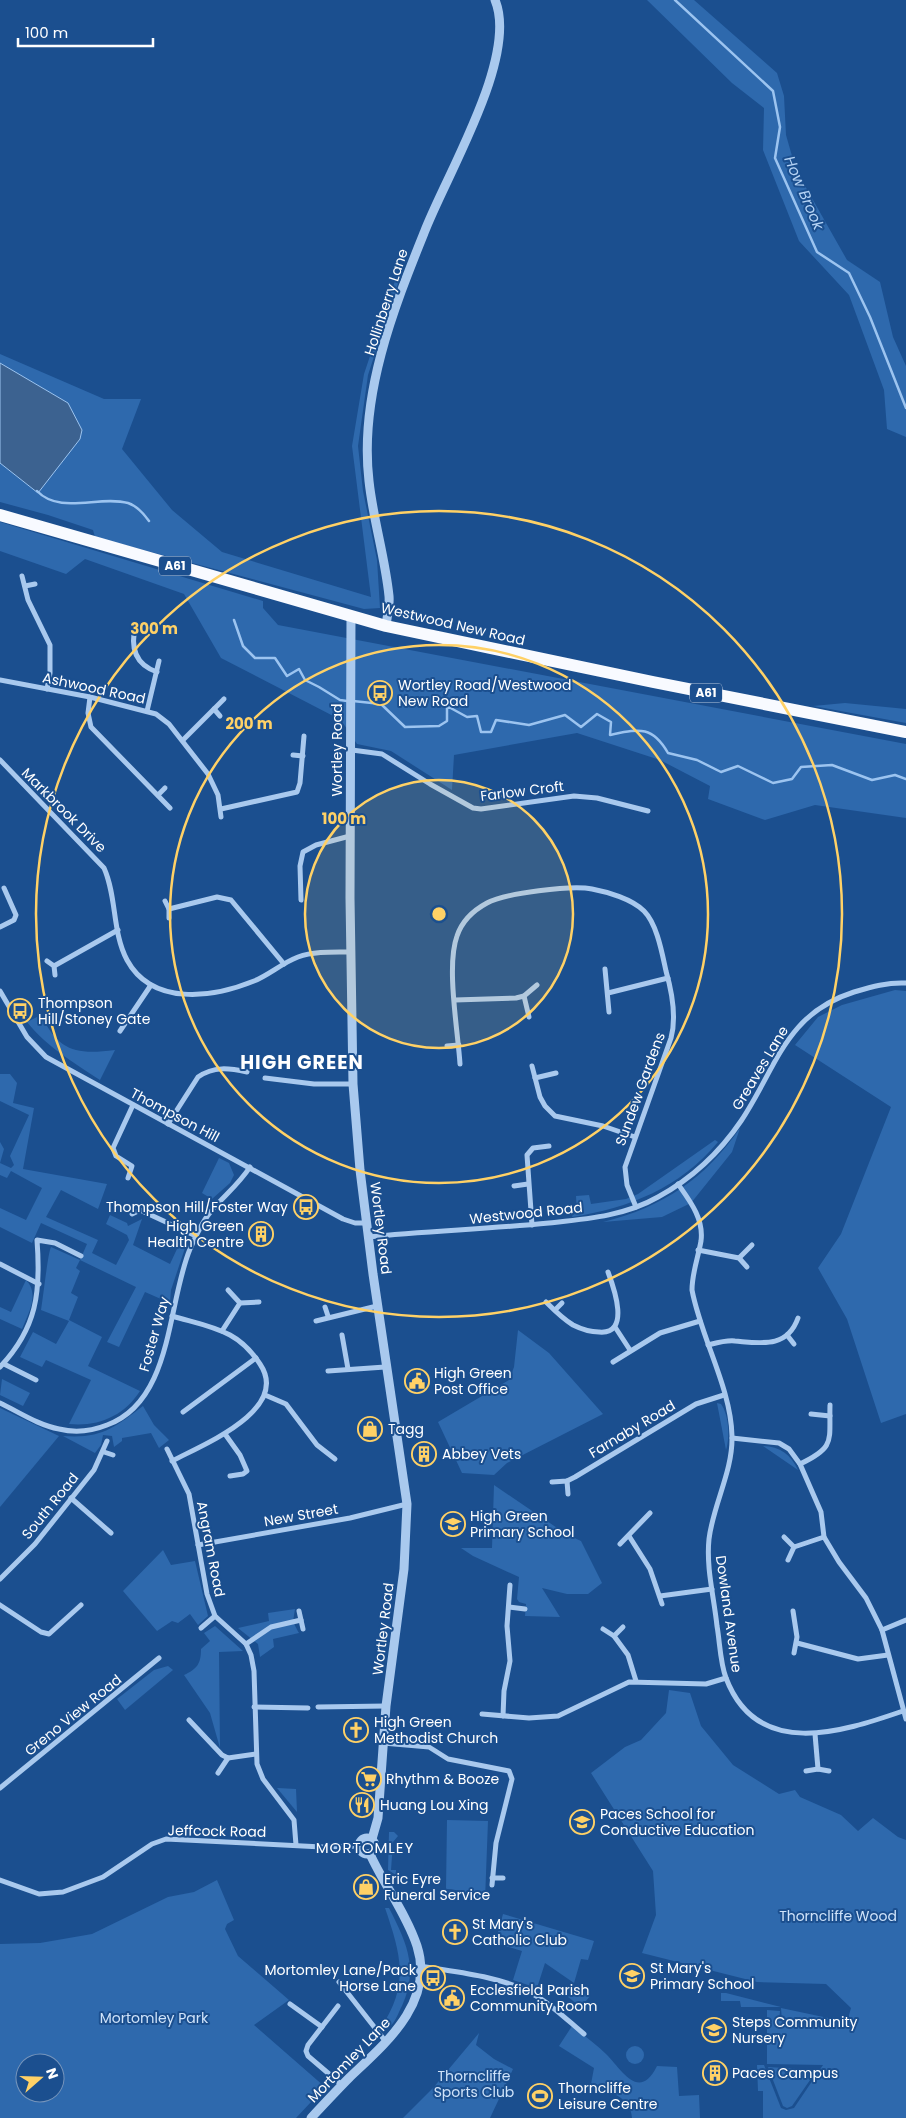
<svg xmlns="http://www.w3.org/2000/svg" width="906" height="2118" viewBox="0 0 906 2118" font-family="Poppins,sans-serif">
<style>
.green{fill:#2e69ad;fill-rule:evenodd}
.water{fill:#3c6290;stroke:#9cc4f0}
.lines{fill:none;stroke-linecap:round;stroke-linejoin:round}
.stream{stroke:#9cc4f0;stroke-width:2.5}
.minor{stroke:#a9c9ee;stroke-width:5}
.tertiary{stroke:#a9c9ee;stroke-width:9}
.trunk{stroke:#f8faff;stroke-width:12}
.ring{fill:none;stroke:#ffd166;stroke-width:2.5}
.labels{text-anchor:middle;stroke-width:4;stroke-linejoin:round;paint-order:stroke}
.shield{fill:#1b4f8f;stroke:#bbcadd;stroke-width:1}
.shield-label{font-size:12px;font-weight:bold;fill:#fff}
.street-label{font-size:14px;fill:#fff;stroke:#1b4f8f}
.poi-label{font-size:14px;fill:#fff;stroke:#1b4f8f;text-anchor:start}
.park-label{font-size:14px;fill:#cfe3fa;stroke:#1b4f8f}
.water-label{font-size:15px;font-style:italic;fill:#b5d3f5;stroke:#1b4f8f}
.neighbourhood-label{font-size:15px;letter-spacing:1px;fill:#fff;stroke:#1b4f8f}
.district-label{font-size:19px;font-weight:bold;letter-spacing:1px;fill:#fff;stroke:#1b4f8f}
.centre{fill:#ffd166;stroke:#1b4f8f;stroke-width:2.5}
.ring-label{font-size:15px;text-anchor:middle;font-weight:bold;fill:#ffd166;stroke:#1b4f8f;stroke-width:4;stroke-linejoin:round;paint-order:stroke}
</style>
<rect width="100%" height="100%" fill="#1b4f8f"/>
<!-- green -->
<g class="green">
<polygon points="647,0 694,0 777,73 784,96 786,135 796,170 847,260 880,282 893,337 906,366 906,437 887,429 884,390 849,295 799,241 763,150 764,108 732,83"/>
<polygon points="400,266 403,268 368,375 358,446 363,491 377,560 380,608 364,609 95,537 93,530 48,515 0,502 0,463 38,493 68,403 0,363 0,354 104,399 141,399 122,449 172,510 222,552 371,597 352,446 364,374"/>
<polygon points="0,522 263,601 263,608 278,625 906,744 906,818 815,805 765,820 708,799 710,786 660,760 577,733 454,755 452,790 391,751 357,744 341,720 221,658 184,594 85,559 66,574 0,551"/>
<polygon points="845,703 906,709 906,723 813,706"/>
<polygon points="895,990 906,991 906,1414 881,1423 847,1319 818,1268 841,1234 891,1107 795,1045 818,1017 842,1005"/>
<path d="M41,1015c18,36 34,40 74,35l-15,30c-27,-18 -52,-32 -73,-58z"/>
<path d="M0,1074h10l7,9 -4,20 21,5 -11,61 84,15 -9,25 -37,-19 -15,27 52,23 -6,13 24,12 13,-25 -2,-5 -21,-11 4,-9 17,8 1,3 14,-7 -9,26 37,19 13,-28 5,3 -17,51 -1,13 -25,-11 -26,55 -12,-5 29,-55 -56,-27 -4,8 4,3 -9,22 7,4 -9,23 33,17 -14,29 52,25c-16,25 -42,36 -71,33l22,-44 -45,-20 -4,7 -22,-10 13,-25 23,12 13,-23 -28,-11c2,-11 7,-58 10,-63l29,13 7,-16 -46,-21 -9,20 -32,-16v-19l26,12 16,-32 -31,-17 -4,7 -7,-3v-33l4,7 -4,14 11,5 3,-3 -4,-9 19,-41 -29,-14z"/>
<path d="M740,1128l-8,24 -41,51 -29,14 -59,5c60,-15 102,-43 137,-94z"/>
<path d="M715,1140l3,2c-38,46 -89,66 -146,75l1,-3 4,-2 -1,-16 13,-1 2,9 35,-5 12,-5z"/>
<polygon points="219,1158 229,1163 234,1175 230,1183 212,1199 202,1193"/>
<path d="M26,1280c14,14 2,34 -4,49l-22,-10v-12l11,5z"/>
<polygon points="518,1330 549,1353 603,1414 507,1463 494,1475 462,1473 438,1422 509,1380 514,1367"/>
<polygon points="2,1379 30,1393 23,1406 0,1395"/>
<path d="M717,1403l4,1c8,11 9,33 5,46z"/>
<path d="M143,1406l11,19 15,15 -10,8 -8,-15 -29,5v3l-8,6 -2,-11 -9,-1 -2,10 -6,8 -32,-17c38,3 51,-8 80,-30z"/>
<polygon points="0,1408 59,1436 0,1507"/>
<path d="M763,1446c17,0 28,9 35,24z"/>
<polygon points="494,1485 566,1534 581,1541 602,1583 588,1594 567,1594 542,1588 560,1617 525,1616 526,1604 519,1602 517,1599 519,1577 473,1556 461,1548 492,1548"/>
<polygon points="163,1550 171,1565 195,1561 208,1616 198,1625 190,1614 178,1623 172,1621 157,1631 123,1591"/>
<path d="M295,1609c-2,14 -3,11 4,24l-26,6 1,8 -14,10 -2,-13 -20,-16 31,-7 -1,-8z"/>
<path d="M215,1626l28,25 -24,1 1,96 -10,-35 -26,-38c13,-6 17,-11 17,-26l9,-8 -6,-8z"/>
<polygon points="168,1666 173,1670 125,1710 117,1699 154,1670"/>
<polygon points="669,1690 690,1693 701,1726 733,1765 779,1794 795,1790 800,1797 841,1815 858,1831 873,1818 898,1837 906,1840 906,2118 763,2118 763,2091 758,2091 757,2065 764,2065 781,2108 786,2110 794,2108 823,2065 767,2064 767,2010 780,2011 779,2021 782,2021 781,2008 847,2022 851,2008 826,1984 757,1982 642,1953 656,1915 653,1871 591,1773 625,1747 641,1740 666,1713"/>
<polygon points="278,1788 296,1789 297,1812 277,1788"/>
<path d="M447,1820l41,1 -3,79c-14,-4 -24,-11 -39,-11z"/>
<polygon points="389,1832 394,1832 398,1836 393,1842 391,1870 396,1870 396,1875 388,1870"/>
<path d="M217,1880l17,40 -7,4 -2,5 13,27 51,44 -35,25 71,62 -29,31h-296v-174l40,-1 52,-9 76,-37 26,-5zM25,2063h30v30h-30z"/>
<path d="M385,1908h4c19,37 31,64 10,104 -3,7 -7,15 -14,18l-5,-1c30,-44 21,-74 5,-121z"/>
<polygon points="503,1914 594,1941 588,1960 581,1959 574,1983 545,1963 537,1988 513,1980 522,1951 495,1943"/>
<polygon points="577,1985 590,1996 581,2007 568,1997"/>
<polygon points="721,1993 726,1993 781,2007 741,2007 740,2001 721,2001"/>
<path d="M572,2026c11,9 24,18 34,28 16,16 33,48 51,12l20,1 2,29 20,-1 1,23h-68c-1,-22 -24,-26 -41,-34l3,-16 -35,-22z"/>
<polygon points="479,2033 476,2045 494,2059 513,2069 490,2118 403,2118 433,2088"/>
<circle cx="635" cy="2055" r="9"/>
<polygon points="768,2067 817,2070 792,2106 787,2108 783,2106"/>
</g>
<!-- water -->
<polygon class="water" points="0,363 68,403 82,430 80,439 38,493 0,463"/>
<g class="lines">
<!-- stream -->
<g class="stream">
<polyline points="675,0 773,91 780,127 775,158 817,252 849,273 870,317 906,408"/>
<path d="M37,491c23,24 62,4 91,12 9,3 16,11 21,18"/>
<polyline points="234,620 243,646 255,658 275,658 287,676 299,669 305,680 319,687 340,700 347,701"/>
<path d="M353,701l28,3 24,23 34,-1 8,-5v-15l20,11 10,-1 4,16h10l5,-12 33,5 36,-10 16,12 16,-13 14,8 -1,13c29,-6 42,-10 58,18l29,7 24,12 17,-6 35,17 19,-4 9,-12 31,-2 40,15 23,-5 11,4"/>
</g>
<!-- minor -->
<g class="minor">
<polyline points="22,576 28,600 50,645 50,673 47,689"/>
<polyline points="25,586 35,584"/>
<path d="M136,624c-6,22 -2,40 21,48"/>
<polyline points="0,680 90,697 156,714 169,724 208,774 218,795 221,817"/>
<polyline points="90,697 88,713 91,727 170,808"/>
<polyline points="214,709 220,716"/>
<polyline points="147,711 159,661"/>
<polyline points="183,740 224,699"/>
<polyline points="352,750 382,754 430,784 473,808 481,809 574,796 597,798 648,811"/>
<polyline points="293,755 303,756"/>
<path d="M0,760l104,108c13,29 8,64 23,92 25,46 85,38 127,21 15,-6 28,-18 44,-24 16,-6 35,-5 53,-5"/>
<polyline points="158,795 165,788"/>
<polyline points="221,809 297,792 300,783 304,736"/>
<polyline points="301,900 300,866 303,852 316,845 350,836"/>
<polyline points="165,901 169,909 169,918"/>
<polyline points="169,909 217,897 231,900 284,964"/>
<polyline points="0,927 14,920 16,915 4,888"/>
<polyline points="47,961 54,966 55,975"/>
<polyline points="54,966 118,930"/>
<polyline points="605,969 609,1012"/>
<polyline points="0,991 27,1037 46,1057 343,1219 355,1223 367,1223"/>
<polyline points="608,993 668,978"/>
<polyline points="524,996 529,1017"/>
<polyline points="455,1000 516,998 524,996 537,985"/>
<polyline points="120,1031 151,985"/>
<polyline points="447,1046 459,1045"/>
<path d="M460,1064c-2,-33 -14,-98 -3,-128 5,-15 17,-26 30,-33 18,-10 85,-18 105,-14 16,3 40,10 52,22 13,13 18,42 22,60 6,21 11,45 5,67l-46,129 2,18 9,22"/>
<polyline points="532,1066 540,1097 545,1106 555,1116 603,1126 635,1137"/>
<polyline points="265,1078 314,1084 353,1084"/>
<polyline points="535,1078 556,1073"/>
<path d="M168,1124l30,-47c16,-11 31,-9 49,-5"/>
<polyline points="128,1178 132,1166 116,1156 113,1148 133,1105"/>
<path d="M678,1184c12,17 26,35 23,57 -3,17 -9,32 -9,49 9,48 39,98 40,146 1,35 -19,69 -23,103 -3,29 5,58 8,87 3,17 3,36 9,52 31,82 116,54 177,33"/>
<polyline points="514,1186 528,1184"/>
<polyline points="132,1214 140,1210 196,1236"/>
<polyline points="532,1225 527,1155 533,1148 549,1146"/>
<path d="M368,1237c60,-6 121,-8 181,-14 37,-4 76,-7 109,-26 33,-18 62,-45 83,-76 36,-54 44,-107 113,-129 17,-5 34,-10 52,-9"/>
<polyline points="698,1250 739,1258 747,1267"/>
<polyline points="739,1258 752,1245"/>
<polyline points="0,1264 39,1284"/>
<path d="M546,1302c8,8 17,17 27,23 8,4 17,7 26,7 32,3 15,-44 9,-60"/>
<polyline points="240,1303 259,1302"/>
<polyline points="325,1307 328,1316"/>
<polyline points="555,1310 562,1303"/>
<polyline points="316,1321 377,1306"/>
<polyline points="615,1327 630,1350"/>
<polyline points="222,1331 240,1303 228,1290"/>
<polyline points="342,1335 348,1369"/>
<polyline points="787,1335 794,1344"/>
<path d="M708,1345c8,-2 18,-5 27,-4 25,2 52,8 63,-23"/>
<polyline points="613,1362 660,1333 700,1321"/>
<polyline points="4,1364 36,1380"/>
<path d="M0,1367c37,-39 41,-75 37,-127l18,3 26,13"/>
<polyline points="328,1371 385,1367"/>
<polyline points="265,1395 286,1404 317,1445 335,1459"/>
<path d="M0,1403c19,9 38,22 59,26 16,4 33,2 48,-4 66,-24 60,-121 83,-176 6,-13 12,-28 22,-39 13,-15 27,-26 38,-43"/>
<polyline points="183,1412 256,1358"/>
<polyline points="811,1414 830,1416"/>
<polyline points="225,1434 240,1455 247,1471 243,1474 230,1476"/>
<polyline points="732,1438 779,1443 789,1449 800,1464 821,1512 824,1537 839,1562 866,1598 882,1630 906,1719"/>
<polyline points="167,1449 189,1494 207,1594 215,1616 246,1644 251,1655 254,1671 257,1764 263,1779 294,1820 296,1845"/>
<polyline points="104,1452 113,1455"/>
<path d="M172,1461c30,-16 119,-51 88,-97 -8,-12 -17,-22 -30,-29 -19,-10 -38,-13 -58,-19"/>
<path d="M800,1464c36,-17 29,-23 30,-59"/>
<polyline points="567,1481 568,1494"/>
<polyline points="552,1482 567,1481 575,1477 696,1404 724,1395"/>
<polyline points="71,1498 111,1533"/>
<polyline points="629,1536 650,1569 662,1604"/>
<polyline points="784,1537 794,1547 788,1560"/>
<polyline points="620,1544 650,1513"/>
<polyline points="198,1545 350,1518 407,1504"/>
<polyline points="794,1547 824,1537"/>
<polyline points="0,1579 35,1544 94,1470 107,1441"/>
<polyline points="660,1596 712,1589"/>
<polyline points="0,1605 41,1632 49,1634 81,1605"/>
<polyline points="509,1607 525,1609"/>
<polyline points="299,1611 303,1629"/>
<polyline points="793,1611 797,1637 794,1653"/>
<polyline points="201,1628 215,1616"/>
<polyline points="603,1629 614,1636 623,1627"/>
<polyline points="882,1630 906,1620"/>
<polyline points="614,1636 628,1655 636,1681"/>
<polyline points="797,1643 858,1659 888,1655"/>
<polyline points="246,1644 271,1627 301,1620"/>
<polyline points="254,1707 308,1708"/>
<polyline points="318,1707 386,1706"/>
<polyline points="482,1714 529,1718 558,1716 629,1682 706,1684 726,1678"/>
<polyline points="503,1716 504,1691 510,1661 507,1626 510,1585"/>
<polyline points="189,1720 222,1755 228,1758 256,1754"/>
<polyline points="815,1734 818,1769"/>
<polyline points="383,1743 429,1747 448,1759 509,1771 512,1779 496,1843 492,1885"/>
<polyline points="806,1771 818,1769 829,1771"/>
<polyline points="218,1773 228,1758"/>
<polyline points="0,1788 159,1658"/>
<polyline points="492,1878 503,1878"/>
<polyline points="0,1880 39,1894 63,1892 103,1877 152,1844 166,1839 322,1847 359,1846"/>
<path d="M420,1966c34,6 79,10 109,26 20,10 37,27 55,42"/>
<polyline points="339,1982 386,2042"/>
<polyline points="290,2004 322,2027"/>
<polyline points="338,2006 308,2045 306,2051 308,2056 342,2085"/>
</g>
<!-- tertiary -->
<g class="tertiary">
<polyline points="351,616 350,898 353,1084 360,1170 373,1274 407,1504 404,1569 386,1706 378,1818 372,1839"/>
<path d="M386,626c1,-10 4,-20 3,-30 -4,-39 -16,-77 -20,-115 -10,-85 24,-171 55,-248 21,-56 95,-176 71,-233"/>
<circle cx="367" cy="1846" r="8"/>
<path d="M311,2118c13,-14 26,-28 39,-41 36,-34 85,-75 67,-131 -11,-33 -33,-61 -47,-92"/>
</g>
<!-- trunk -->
<polyline class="trunk" points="0,515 386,626 653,682 906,732"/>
</g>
<!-- distance rings -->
<circle cx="439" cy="914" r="134" fill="#ffd166" fill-opacity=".12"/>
<g class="ring">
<circle cx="439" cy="914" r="134"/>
<circle cx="439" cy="914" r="269"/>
<circle cx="439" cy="914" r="403"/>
</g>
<!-- icons -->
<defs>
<symbol id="bus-ring" viewBox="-11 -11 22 22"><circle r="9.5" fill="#1b4f8f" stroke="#ffd166" stroke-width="1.5"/><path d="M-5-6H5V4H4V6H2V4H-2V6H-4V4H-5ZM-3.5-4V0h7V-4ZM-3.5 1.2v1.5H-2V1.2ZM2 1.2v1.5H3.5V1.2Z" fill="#ffd166"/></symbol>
<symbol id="building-ring" viewBox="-11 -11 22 22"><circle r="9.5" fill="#1b4f8f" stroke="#ffd166" stroke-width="1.5"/><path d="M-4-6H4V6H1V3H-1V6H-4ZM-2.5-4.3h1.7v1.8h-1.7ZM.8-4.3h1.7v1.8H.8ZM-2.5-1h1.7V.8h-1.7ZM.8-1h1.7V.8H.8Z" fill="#ffd166"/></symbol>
<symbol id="civic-ring" viewBox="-11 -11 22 22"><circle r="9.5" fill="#1b4f8f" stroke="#ffd166" stroke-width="1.5"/><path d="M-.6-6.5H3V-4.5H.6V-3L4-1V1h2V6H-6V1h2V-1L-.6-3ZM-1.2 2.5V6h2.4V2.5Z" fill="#ffd166"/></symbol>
<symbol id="shop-ring" viewBox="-11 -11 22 22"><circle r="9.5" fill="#1b4f8f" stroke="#ffd166" stroke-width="1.5"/><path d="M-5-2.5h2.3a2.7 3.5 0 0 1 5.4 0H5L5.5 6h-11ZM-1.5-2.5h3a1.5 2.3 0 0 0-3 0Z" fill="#ffd166"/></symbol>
<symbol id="school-ring" viewBox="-11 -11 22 22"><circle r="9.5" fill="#1b4f8f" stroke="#ffd166" stroke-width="1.5"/><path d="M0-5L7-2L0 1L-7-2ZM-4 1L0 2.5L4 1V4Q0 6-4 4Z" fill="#ffd166"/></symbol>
<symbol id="church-ring" viewBox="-11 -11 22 22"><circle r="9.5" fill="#1b4f8f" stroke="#ffd166" stroke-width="1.5"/><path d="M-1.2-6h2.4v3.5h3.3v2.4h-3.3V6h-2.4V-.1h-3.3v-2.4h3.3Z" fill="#ffd166"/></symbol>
<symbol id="supermarket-ring" viewBox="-11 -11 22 22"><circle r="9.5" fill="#1b4f8f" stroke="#ffd166" stroke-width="1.5"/><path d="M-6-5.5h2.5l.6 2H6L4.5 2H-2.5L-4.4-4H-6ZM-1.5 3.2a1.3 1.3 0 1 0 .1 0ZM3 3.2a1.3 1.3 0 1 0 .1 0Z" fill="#ffd166"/></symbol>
<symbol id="restaurant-ring" viewBox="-11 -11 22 22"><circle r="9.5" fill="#1b4f8f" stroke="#ffd166" stroke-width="1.5"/><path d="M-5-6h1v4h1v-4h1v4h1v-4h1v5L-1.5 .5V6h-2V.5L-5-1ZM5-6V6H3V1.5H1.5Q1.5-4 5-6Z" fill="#ffd166"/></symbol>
<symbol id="stadium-ring" viewBox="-11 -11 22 22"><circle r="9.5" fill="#1b4f8f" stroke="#ffd166" stroke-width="1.5"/><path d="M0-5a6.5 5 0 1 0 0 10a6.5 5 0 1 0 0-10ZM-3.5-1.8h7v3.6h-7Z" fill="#ffd166"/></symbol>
</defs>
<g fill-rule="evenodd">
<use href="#bus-ring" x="366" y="679" width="28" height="28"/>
<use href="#bus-ring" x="6" y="997" width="28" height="28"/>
<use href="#bus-ring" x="292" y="1193" width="28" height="28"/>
<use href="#building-ring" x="247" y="1220" width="28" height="28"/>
<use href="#civic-ring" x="403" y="1367" width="28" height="28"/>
<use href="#shop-ring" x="356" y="1415" width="28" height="28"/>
<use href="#building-ring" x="410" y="1440" width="28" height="28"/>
<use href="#school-ring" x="439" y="1510" width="28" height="28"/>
<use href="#church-ring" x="342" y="1716" width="28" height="28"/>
<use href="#supermarket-ring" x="355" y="1765" width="28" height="28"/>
<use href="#restaurant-ring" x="348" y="1791" width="28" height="28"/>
<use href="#school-ring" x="568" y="1808" width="28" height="28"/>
<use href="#shop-ring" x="352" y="1873" width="28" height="28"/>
<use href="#church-ring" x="441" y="1918" width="28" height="28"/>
<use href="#school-ring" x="618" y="1962" width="28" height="28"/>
<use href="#bus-ring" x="419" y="1964" width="28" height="28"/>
<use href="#civic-ring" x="438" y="1984" width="28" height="28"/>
<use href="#school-ring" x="700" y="2016" width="28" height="28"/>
<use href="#building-ring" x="701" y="2059" width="28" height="28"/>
<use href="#stadium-ring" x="526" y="2082" width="28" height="28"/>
</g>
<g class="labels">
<!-- shield labels -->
<g class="shield">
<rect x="159" y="556.5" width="32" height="19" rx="4"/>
<rect x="690" y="683.5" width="32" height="19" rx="4"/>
</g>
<g class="shield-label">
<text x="175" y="570">A61</text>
<text x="706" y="697">A61</text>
</g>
<!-- street labels -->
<g class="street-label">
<text transform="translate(386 302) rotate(-72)" y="5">Hollinberry Lane</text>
<text transform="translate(453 624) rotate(13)" y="5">Westwood New Road</text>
<text transform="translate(94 688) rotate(12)" y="5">Ashwood Road</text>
<text transform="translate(337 750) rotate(-90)" y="5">Wortley Road</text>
<text transform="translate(522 791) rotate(-7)" y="5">Farlow Croft</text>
<text transform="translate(64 810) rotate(45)" y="5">Markbrook Drive</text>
<text transform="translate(760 1068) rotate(-59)" y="5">Greaves Lane</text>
<text transform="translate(640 1089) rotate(-70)" y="5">Sundew Gardens</text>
<text transform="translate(175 1115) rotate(28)" y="5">Thompson Hill</text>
<text transform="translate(526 1213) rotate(-6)" y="5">Westwood Road</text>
<text transform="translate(381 1228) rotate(83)" y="5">Wortley Road</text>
<text transform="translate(154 1334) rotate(-74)" y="5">Foster Way</text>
<text transform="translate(632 1429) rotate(-31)" y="5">Farnaby Road</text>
<text transform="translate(50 1506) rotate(-51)" y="5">South Road</text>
<text transform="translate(301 1515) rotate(-10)" y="5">New Street</text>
<text transform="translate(211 1549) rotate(79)" y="5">Angram Road</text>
<text transform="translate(729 1614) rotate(82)" y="5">Dowland Avenue</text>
<text transform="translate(383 1629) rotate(-83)" y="5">Wortley Road</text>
<text transform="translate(73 1715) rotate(-39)" y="5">Greno View Road</text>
<text transform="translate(217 1831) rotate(1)" y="5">Jeffcock Road</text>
<text transform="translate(349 2060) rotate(-46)" y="5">Mortomley Lane</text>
</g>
<!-- poi labels -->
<g class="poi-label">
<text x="398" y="690">Wortley Road/Westwood<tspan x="398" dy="16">New Road</tspan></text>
<text x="38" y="1008">Thompson<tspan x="38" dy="16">Hill/Stoney Gate</tspan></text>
<text x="288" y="1212" text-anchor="end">Thompson Hill/Foster Way</text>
<text x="244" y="1231" text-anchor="end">High Green<tspan x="244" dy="16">Health Centre</tspan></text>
<text x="434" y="1378">High Green<tspan x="434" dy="16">Post Office</tspan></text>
<text x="388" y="1434">Tagg</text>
<text x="442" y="1459">Abbey Vets</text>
<text x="470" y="1521">High Green<tspan x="470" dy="16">Primary School</tspan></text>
<text x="374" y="1727">High Green<tspan x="374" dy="16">Methodist Church</tspan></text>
<text x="386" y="1784">Rhythm &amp; Booze</text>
<text x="380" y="1810">Huang Lou Xing</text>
<text x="600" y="1819">Paces School for<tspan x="600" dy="16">Conductive Education</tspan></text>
<text x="384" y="1884">Eric Eyre<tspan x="384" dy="16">Funeral Service</tspan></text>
<text x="472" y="1929">St Mary's<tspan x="472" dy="16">Catholic Club</tspan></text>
<text x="650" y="1973">St Mary's<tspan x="650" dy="16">Primary School</tspan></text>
<text x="416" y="1975" text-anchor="end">Mortomley Lane/Pack<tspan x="416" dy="16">Horse Lane</tspan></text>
<text x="470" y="1995">Ecclesfield Parish<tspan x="470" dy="16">Community Room</tspan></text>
<text x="732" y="2027">Steps Community<tspan x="732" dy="16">Nursery</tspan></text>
<text x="732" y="2078">Paces Campus</text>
<text x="558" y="2093">Thorncliffe<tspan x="558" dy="16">Leisure Centre</tspan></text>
</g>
<!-- park labels -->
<g class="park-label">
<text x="838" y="1921">Thorncliffe Wood</text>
<text x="154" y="2023">Mortomley Park</text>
<text x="474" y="2081">Thorncliffe<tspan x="474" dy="16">Sports Club</tspan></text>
</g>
<!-- water labels -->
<g class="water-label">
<text transform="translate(804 193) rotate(67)" y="5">How Brook</text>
</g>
<!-- neighbourhood labels -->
<g class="neighbourhood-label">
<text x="365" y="1853">MORTOMLEY</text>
</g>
<!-- district labels -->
<g class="district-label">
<text x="302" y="1069">HIGH GREEN</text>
</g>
</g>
<circle cx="439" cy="914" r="8" class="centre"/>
<g class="ring-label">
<text x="154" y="634">300 m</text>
<text x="249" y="729">200 m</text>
<text x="344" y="824">100 m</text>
</g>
<!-- north arrow -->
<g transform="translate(40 2078) rotate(70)"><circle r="24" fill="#1b4f8f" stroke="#7695bc"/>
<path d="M0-4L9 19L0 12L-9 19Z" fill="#ffd166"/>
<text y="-8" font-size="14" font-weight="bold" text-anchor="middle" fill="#ffffff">N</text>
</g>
<!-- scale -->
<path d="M18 38v8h135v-8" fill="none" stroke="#ffffff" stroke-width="2.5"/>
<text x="25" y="38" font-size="15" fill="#ffffff" stroke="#1b4f8f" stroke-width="4" paint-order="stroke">100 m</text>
</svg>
